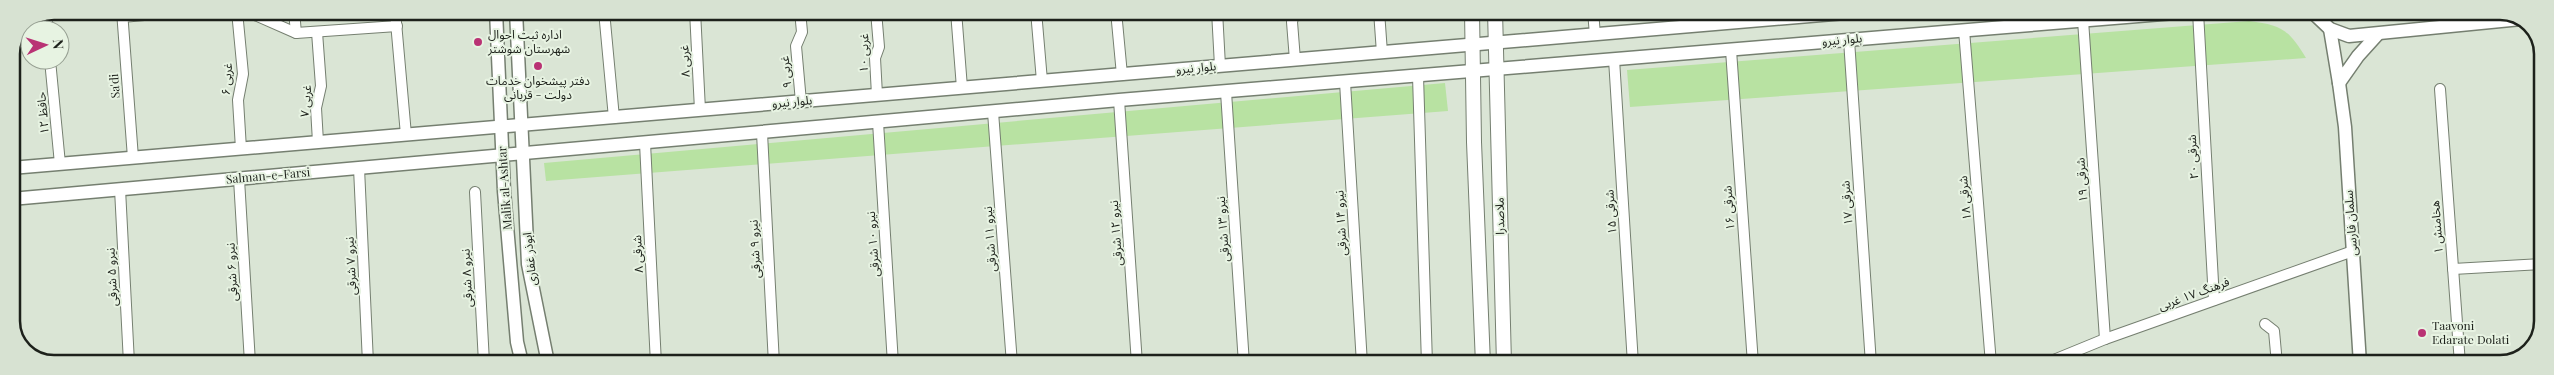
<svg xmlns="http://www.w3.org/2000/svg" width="2554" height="375" viewBox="0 0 2554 375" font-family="'Playfair Display','Noto Sans Arabic',serif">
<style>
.green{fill:#b8e2a2}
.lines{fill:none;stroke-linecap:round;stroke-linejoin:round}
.minor-casing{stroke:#757f70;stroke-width:12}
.tertiary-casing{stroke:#757f70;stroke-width:15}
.secondary-casing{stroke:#757f70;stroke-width:16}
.minor{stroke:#fff;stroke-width:10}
.tertiary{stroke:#fff;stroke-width:12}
.secondary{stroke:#fff;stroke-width:14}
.poi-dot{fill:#b93274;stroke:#e7f3e2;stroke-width:2}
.labels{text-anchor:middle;stroke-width:4;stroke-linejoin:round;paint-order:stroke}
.poi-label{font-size:12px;fill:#1d211b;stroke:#e7f3e2;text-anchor:start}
.street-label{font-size:12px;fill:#1d211b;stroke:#e7f3e2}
.rim{fill:none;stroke:#1d211b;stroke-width:2.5}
</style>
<rect width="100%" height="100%" fill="#dae5d5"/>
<!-- green -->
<g class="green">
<path d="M2249,21c33,4 40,9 57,37l-676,49 -3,-37z"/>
<polygon points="1445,83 1448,111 546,181 544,163"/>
</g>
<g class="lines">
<defs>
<g id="minor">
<polyline points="122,11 133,158"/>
<polyline points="237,11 243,74 238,100 241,149"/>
<polyline points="246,11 296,33 397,26"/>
<polyline points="294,11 296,33"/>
<polyline points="395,11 406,135"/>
<polyline points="604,11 614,118"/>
<polyline points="695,11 700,110"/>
<polyline points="800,11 802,32 796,46 801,102"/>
<polyline points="876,11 879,47 875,58 877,95"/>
<polyline points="956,11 962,88"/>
<polyline points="1036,11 1042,81"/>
<polyline points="1116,11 1122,75"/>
<polyline points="1217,11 1220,66"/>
<polyline points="1379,11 1382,53"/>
<polyline points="1593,11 1595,35"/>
<polyline points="1696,11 1697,26"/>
<polyline points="2198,12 2214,300"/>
<polyline points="46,14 48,30"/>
<polyline points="122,17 189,11"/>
<polyline points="2083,20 2105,339"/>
<polyline points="22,29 47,27"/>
<polyline points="1964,30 1991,364"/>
<polyline points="317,32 321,86 316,108 318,142"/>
<polyline points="1849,40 1871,364"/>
<polyline points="1731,50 1753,364"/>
<polyline points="1614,59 1633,364"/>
<polyline points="50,60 60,164"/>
<polyline points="1295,60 1292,22 1295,11"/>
<polyline points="1418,76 1427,364"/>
<polyline points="1345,82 1362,364"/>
<polyline points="2440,89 2460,364"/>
<polyline points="1226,92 1244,364"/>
<polyline points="1119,100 1137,364"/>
<polyline points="993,112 1012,364"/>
<polyline points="878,122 893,364"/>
<polyline points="762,133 774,364"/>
<polyline points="645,143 656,364"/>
<polyline points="359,168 368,363"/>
<polyline points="239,179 250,363"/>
<polyline points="120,189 129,363"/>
<polyline points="475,192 484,363"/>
<polyline points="2453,269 2542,264"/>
<polyline points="12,315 12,328"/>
<polyline points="2265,324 2274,331 2277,364"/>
<polyline points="2044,364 2105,339 2353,251"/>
</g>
<g id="tertiary">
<polyline points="496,11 504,191 517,342 522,363"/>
<polyline points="516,11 528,264 548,363"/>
<polyline points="2312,12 2330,29 2349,36 2521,19"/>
<polyline points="2330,29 2339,83 2358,56 2377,35"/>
<polyline points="2339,83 2345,127 2360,364"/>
<polyline points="11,168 1869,11"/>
<polyline points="11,199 1119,100 2187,12"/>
</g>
<g id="secondary">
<polyline points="1472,11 1474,142 1483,364"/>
<polyline points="1495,11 1504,364"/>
</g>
</defs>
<!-- minor casing -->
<use href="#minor" class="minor-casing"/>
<!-- tertiary casing -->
<use href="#tertiary" class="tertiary-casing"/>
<!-- secondary casing -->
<use href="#secondary" class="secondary-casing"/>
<!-- minor -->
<use href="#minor" class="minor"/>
<!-- tertiary -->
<use href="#tertiary" class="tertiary"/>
<!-- secondary -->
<use href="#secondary" class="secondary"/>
</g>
<!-- markers -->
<g class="poi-dot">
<circle cx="478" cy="42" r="5"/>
<circle cx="538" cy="66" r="5"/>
<circle cx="2422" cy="333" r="5"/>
</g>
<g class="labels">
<!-- poi labels -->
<g class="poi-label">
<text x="488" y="39">اداره ثبت احوال<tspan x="488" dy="14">شهرستان شوشتر</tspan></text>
<text x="538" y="85" text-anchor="middle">دفتر پیشخوان خدمات<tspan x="538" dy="14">دولت - قربانی</tspan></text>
<text x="2432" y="330">Taavoni<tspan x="2432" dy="14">Edarate Dolati</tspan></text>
</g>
<!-- street labels -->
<g class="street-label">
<text transform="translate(1842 40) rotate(-5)" y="4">بلوار نیرو</text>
<text transform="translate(864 53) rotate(-89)" y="4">۱۰ غربی</text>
<text transform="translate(685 61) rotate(-93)" y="4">۸ غربی</text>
<text transform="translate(1196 68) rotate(-5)" y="4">بلوار نیرو</text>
<text transform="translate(786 72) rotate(-95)" y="4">۹ غربی</text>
<text transform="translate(227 79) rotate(-86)" y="4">۶ غربی</text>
<text transform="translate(115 86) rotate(-94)" y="4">Sa'di</text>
<text transform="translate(306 101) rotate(-85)" y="4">۷ غربی</text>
<text transform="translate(792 102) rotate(-5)" y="4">بلوار نیرو</text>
<text transform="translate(43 113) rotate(-95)" y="4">حافظ ۱۲</text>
<text transform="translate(2193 157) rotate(-93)" y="4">۲۰ شرقی</text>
<text transform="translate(268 176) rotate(-5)" y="4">Salman-e-Farsi</text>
<text transform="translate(2082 180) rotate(-94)" y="4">۱۹ شرقی</text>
<text transform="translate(505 188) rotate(-94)" y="4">Malik al-Ashtar</text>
<text transform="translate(1965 198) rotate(-95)" y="4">۱۸ شرقی</text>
<text transform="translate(1847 203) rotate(-94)" y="4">۱۷ شرقی</text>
<text transform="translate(1729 208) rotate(-94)" y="4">۱۶ شرقی</text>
<text transform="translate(1611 212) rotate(-94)" y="4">۱۵ شرقی</text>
<text transform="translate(1500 216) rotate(-91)" y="4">ملاصدرا</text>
<text transform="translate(1341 223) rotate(-93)" y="4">نیرو ۱۴ شرقی</text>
<text transform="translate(2351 223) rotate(-94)" y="4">سلمان فارسی</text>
<text transform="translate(2437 227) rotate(-94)" y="4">هخامنش ۱</text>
<text transform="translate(1223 229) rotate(-94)" y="4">نیرو ۱۳ شرقی</text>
<text transform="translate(1116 233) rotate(-94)" y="4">نیرو ۱۲ شرقی</text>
<text transform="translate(990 239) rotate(-94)" y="4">نیرو ۱۱ شرقی</text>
<text transform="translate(873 244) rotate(-94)" y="4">نیرو ۱۰ شرقی</text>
<text transform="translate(755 249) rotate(-93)" y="4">نیرو ۹ شرقی</text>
<text transform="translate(638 254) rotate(-93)" y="4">۸ شرقی</text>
<text transform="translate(530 259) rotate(-96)" y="4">ابوذر غفاری</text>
<text transform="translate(351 266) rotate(-93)" y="4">نیرو ۷ شرقی</text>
<text transform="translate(232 272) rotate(-93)" y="4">نیرو ۶ شرقی</text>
<text transform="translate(112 277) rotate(-93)" y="4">نیرو ۵ شرقی</text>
<text transform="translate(467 278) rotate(-93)" y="4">نیرو ۸ شرقی</text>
<text transform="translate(2194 294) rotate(-20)" y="4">فرهنگ ۱۷ غربی</text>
</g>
</g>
<!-- crop -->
<path d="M0 0H2554V375H0ZM54 20H2500A34 34 0 0 1 2534 54V321A34 34 0 0 1 2500 355H54A34 34 0 0 1 20 321V54A34 34 0 0 1 54 20Z" fill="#d7e2d2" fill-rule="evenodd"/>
<path class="rim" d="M54 20H2500A34 34 0 0 1 2534 54V321A34 34 0 0 1 2500 355H54A34 34 0 0 1 20 321V54A34 34 0 0 1 54 20Z"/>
<!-- north arrow -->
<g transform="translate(45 45) rotate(86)"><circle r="24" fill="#e7f3e2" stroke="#969f92"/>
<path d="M0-4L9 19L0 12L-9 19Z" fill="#b93274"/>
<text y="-8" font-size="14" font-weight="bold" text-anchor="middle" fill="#1d211b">N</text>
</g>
</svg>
